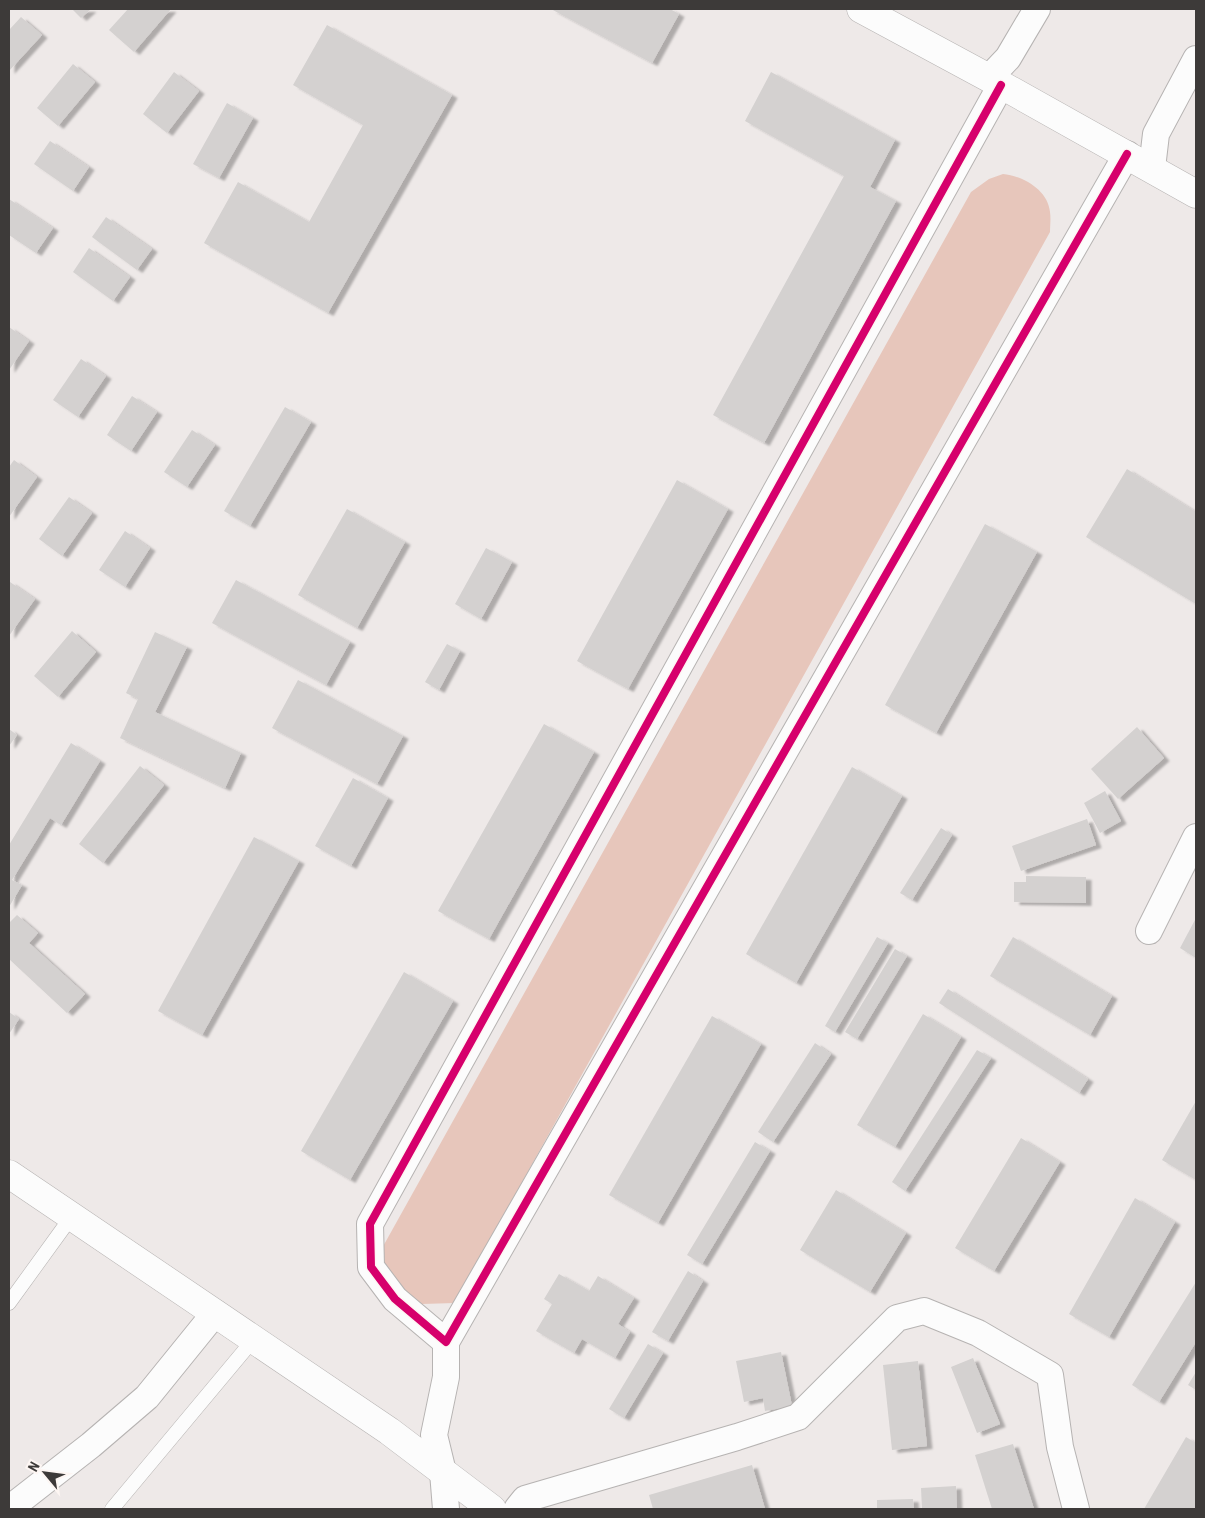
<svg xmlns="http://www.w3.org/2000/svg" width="1205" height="1518" viewBox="0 0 1205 1518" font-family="'Roboto Condensed',sans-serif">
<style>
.green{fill:#e7c6bb}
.building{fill:#d4d1d0;filter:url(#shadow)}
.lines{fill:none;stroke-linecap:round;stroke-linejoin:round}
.service-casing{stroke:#b6b3b2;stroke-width:15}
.minor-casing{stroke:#b6b3b2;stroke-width:28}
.tertiary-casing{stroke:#b6b3b2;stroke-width:29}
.service{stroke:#fcfcfc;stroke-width:14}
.minor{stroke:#fcfcfc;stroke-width:26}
.tertiary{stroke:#fcfcfc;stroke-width:28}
.cycleway-casing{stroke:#fdf6f3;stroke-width:11}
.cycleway{stroke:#d6006c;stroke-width:8}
</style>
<defs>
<filter id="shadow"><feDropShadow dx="5.5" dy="3" stdDeviation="1" flood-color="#0004"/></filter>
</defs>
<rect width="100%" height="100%" fill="#eee9e8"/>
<!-- green -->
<path class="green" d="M1003,174c20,2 45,16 47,38 1,7 0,14 0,20l-595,1071 -33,1 -22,-10 -16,-26 -3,-18 590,-1058 18,-13z"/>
<!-- building -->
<g class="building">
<polygon points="72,9 91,9 81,18"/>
<polygon points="128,9 171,9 134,52 109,30"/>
<polygon points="551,9 670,9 679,14 652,63"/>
<polygon points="21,17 42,35 9,71 9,30"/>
<polygon points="327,25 452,95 328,313 204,243 238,182 309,222 363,125 293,85"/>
<polygon points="73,64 95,82 58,126 37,108"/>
<polygon points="174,72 199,91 167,133 143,114"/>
<polygon points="771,72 895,140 870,187 896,201 764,443 713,415 844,176 745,121"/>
<polygon points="227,103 253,118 219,178 193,164"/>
<polygon points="50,141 89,167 73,191 34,164"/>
<polygon points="9,199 53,228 36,253 9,235"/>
<polygon points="106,217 152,249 137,270 92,237"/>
<polygon points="89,248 130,277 113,301 73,272"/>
<polygon points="9,327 29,341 9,370"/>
<polygon points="81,359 106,376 78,417 53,400"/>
<polygon points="132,396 157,412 131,451 107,435"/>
<polygon points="285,407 311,422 250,526 224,511"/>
<polygon points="192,430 215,445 187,487 164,472"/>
<polygon points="14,460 37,477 9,517 9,467"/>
<polygon points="1127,469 1196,512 1196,604 1086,537"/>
<polygon points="677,480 728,509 628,689 577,661"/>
<polygon points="69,497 92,513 62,556 39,539"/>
<polygon points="347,509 405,542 357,628 298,595"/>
<polygon points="985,524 1037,552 936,733 885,705"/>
<polygon points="125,531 150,548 125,587 99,570"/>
<polygon points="486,548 512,562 481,619 455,604"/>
<polygon points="236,580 350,642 326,685 212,623"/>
<polygon points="10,582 35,599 9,636 9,583"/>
<polygon points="72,631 96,652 58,697 34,676"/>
<polygon points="155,632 187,647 155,712 241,753 225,788 120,738 138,699 126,693"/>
<polygon points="447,644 460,651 439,690 425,682"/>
<polygon points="298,680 403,736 377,784 272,728"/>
<polygon points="544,724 594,752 489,939 438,911"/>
<polygon points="1137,727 1164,758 1118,799 1091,769"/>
<polygon points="9,729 17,735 9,746"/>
<polygon points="71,743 100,761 61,825 50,818 12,880 22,885 9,907 9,845"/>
<polygon points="140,766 164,785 103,863 79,844"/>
<polygon points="852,767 902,796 796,983 746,954"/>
<polygon points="353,778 388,798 351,866 315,846"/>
<polygon points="1105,791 1121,821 1100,833 1084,803"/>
<polygon points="1087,819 1096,845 1021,871 1012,846"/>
<polygon points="941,828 952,835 912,900 900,893"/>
<polygon points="254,837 299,861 202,1035 158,1011"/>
<polygon points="1026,876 1086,877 1086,903 1014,902 1014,882 1026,882"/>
<polygon points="17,915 38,933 29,943 85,994 67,1013 9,959 9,923"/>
<polygon points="1196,918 1196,958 1180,948"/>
<polygon points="877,937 888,943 835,1032 825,1026"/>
<polygon points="1013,937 1112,996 1090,1035 990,976"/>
<polygon points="895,949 907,956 857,1039 845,1032"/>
<polygon points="404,972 453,1001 350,1180 301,1151"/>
<polygon points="948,989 1088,1079 1079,1093 939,1003"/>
<polygon points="9,1012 19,1019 9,1034"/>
<polygon points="923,1014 961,1037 895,1147 857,1125"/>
<polygon points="712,1016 761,1044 658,1223 609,1195"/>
<polygon points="815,1043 831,1054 773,1142 758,1132"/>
<polygon points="977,1050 991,1058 905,1191 892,1182"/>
<polygon points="1196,1101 1196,1180 1162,1160"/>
<polygon points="1021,1138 1060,1162 994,1271 955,1248"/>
<polygon points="755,1142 770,1151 702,1264 687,1255"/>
<polygon points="836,1190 906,1233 870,1292 800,1250"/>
<polygon points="1135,1198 1175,1222 1109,1337 1069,1314"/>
<polygon points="688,1271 703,1281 668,1341 652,1332"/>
<polygon points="559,1274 589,1291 598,1276 634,1298 618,1324 630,1332 615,1358 582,1339 574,1353 536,1331 552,1304 544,1299"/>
<polygon points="1196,1282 1196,1342 1159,1402 1132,1385"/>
<polygon points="648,1344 663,1353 624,1418 609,1409"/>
<polygon points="781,1352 792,1406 765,1411 763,1398 744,1402 736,1361"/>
<polygon points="973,1358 1000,1424 977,1433 951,1367"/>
<polygon points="918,1361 927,1446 892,1450 883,1365"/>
<polygon points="1196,1372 1196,1390 1188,1385"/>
<polygon points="1186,1437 1196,1443 1196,1509 1144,1509"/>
<polygon points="1013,1444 1034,1509 992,1509 975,1455"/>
<polygon points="752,1465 765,1509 653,1509 649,1495"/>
<polygon points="956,1486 957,1509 922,1509 921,1488"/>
<polygon points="913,1499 914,1509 877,1509 877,1500"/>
</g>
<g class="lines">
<defs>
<g id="service">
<polyline points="9,1303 72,1216"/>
<polyline points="112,1509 254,1339"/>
</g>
<g id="minor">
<polyline points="989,78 1008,58 1037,9"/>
<polyline points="1001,85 370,1224 371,1267 395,1299 446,1342 1127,154"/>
<polyline points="1152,168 1156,134 1196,59"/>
<polyline points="1149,931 1196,837"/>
<polyline points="9,1509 91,1445 147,1397 215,1313"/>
<polyline points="446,1509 443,1472 434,1435 446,1377 446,1342"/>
<polyline points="517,1509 525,1499 737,1437 798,1417 897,1318 924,1311 978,1333 1050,1375 1060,1447 1076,1509"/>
</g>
<g id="tertiary">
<polyline points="861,9 989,78 1196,194"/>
<polyline points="9,1174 389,1431 492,1509"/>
</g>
</defs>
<!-- service casing -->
<use href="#service" class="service-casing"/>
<!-- minor casing -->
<use href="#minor" class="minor-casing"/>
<!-- tertiary casing -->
<use href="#tertiary" class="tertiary-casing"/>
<!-- service -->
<use href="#service" class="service"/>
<!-- minor -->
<use href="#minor" class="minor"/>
<!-- tertiary -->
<use href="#tertiary" class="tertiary"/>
<defs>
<polyline id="cycleway" points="1001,85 370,1224 371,1267 395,1299 446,1342 1127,154"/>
</defs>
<!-- cycleway casing -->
<use href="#cycleway" class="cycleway-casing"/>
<!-- cycleway -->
<use href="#cycleway" class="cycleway"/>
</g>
<!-- border -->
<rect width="1205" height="1518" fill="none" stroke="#3d3a39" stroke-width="20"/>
<!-- north arrow -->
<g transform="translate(45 1473) rotate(299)" stroke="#fdf6f3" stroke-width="4" paint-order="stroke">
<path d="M0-4L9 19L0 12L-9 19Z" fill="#3d3a39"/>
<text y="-8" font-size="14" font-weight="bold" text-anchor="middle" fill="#3d3a39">N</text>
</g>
</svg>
